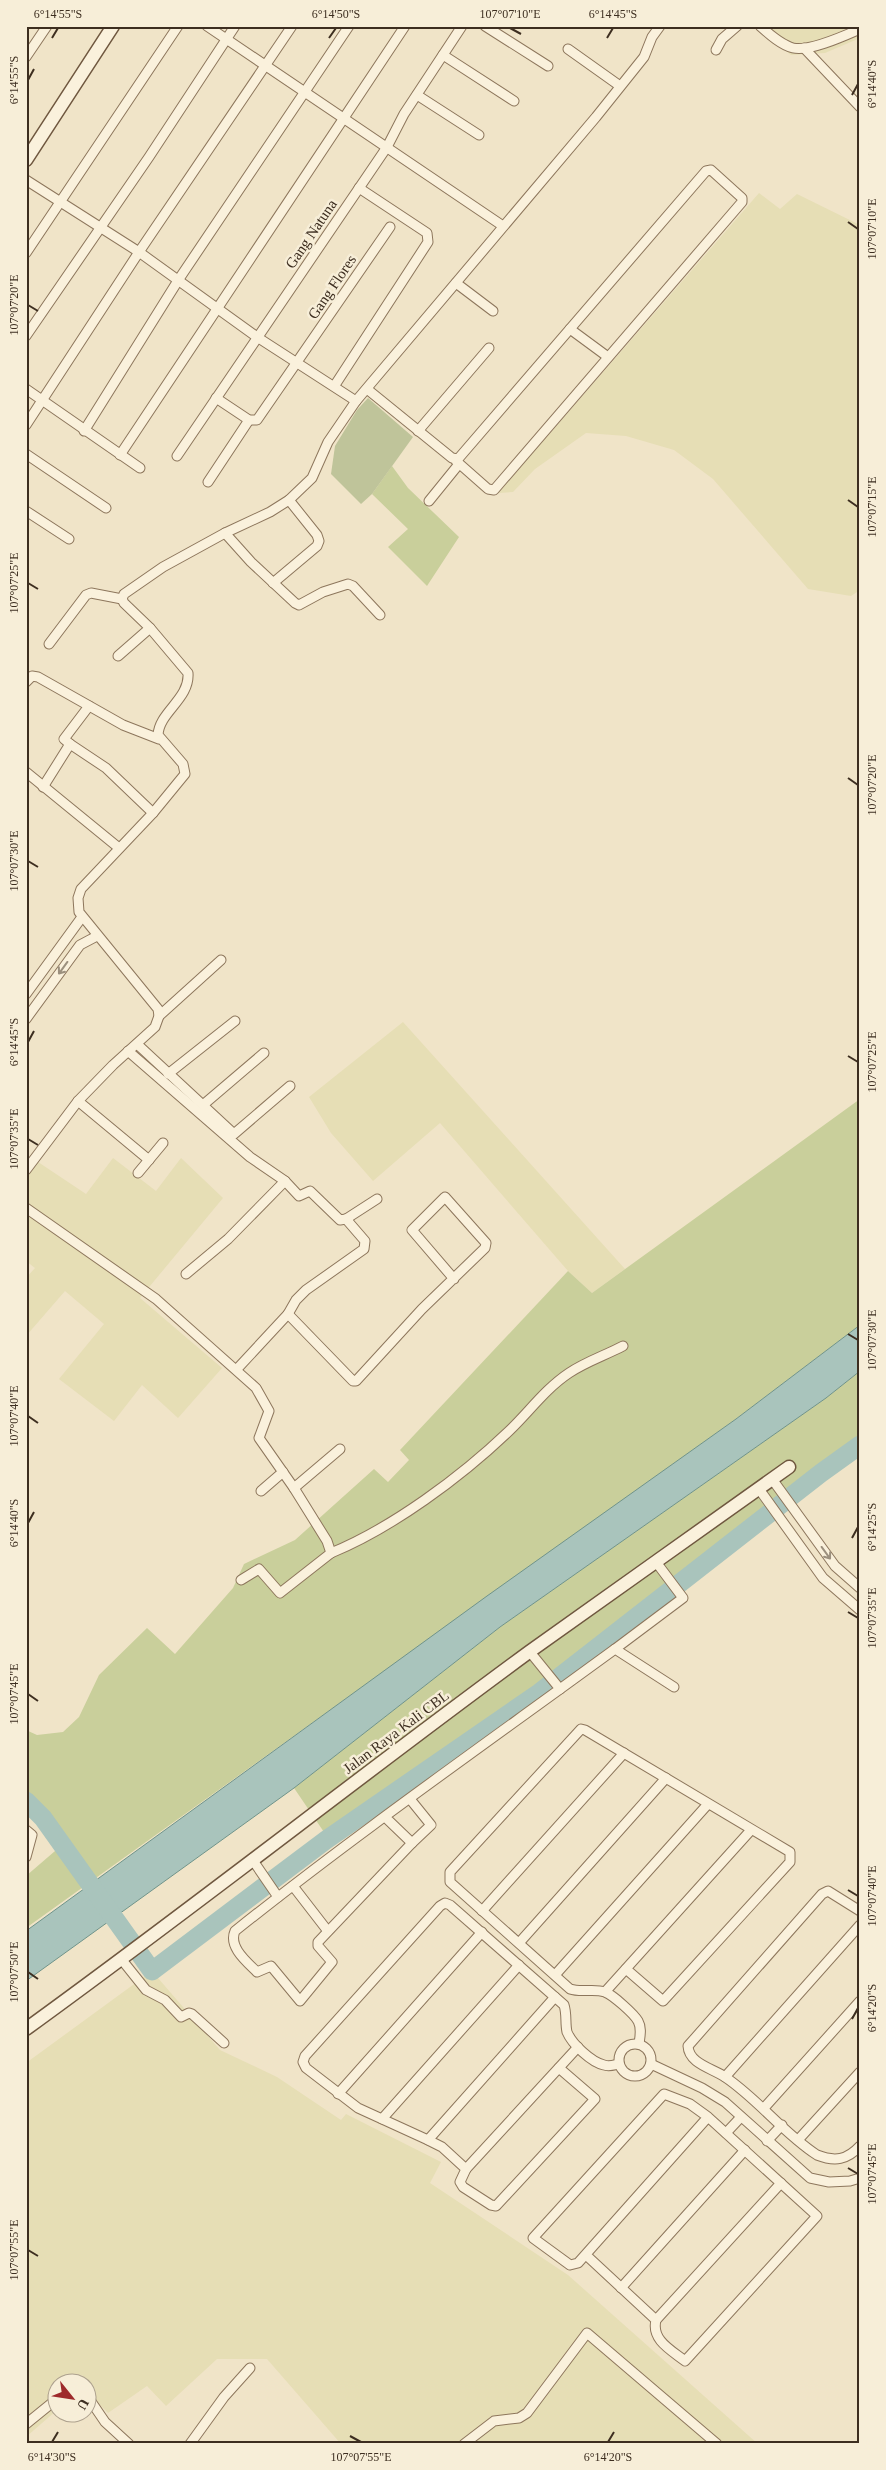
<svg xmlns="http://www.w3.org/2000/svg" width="886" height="2470" viewBox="0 0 886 2470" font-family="Georgia,serif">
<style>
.farmland{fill:#e6deb5}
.green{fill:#c9cf9b}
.cemetery{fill:#bfc49a}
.water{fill:#a9c4bc;stroke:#6f938a}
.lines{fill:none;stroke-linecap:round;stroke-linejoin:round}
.river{stroke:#a9c4bc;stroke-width:19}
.street-casing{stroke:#8d765c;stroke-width:11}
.secondary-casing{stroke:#6f573f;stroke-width:15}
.street{stroke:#faf1dc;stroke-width:9}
.secondary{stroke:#faf1dc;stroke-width:12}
.oneway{stroke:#9c907e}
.ticks{fill:none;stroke:#3d2e20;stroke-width:2}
.labels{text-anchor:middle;stroke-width:5;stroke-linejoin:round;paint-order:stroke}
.street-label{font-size:15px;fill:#3d2e20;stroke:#f7eed8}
.neatline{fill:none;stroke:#3d2e20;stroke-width:2}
.ticks-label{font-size:12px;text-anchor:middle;fill:#3d2e20}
</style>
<rect width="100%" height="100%" fill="#f0e4c8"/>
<!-- farmland -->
<g class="farmland">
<polygon points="755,26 860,26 860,38 825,53 791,55"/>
<polygon points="759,193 780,209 797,194 860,225 860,590 851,596 808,589 713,479 674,450 626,436 586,433 535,469 513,492 498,493"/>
<polygon points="403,1022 625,1269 592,1293 568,1271 440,1123 373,1181 331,1133 309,1097"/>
<polygon points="113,1158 156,1191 181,1158 223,1198 140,1298 222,1368 178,1418 142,1385 114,1421 59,1379 104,1324 65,1291 26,1336 26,1278 35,1268 26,1261 26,1179 38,1162 86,1194"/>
<polygon points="152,1971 220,2050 277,2077 341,2120 346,2114 441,2162 430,2183 568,2275 758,2444 341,2444 267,2359 217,2359 166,2406 147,2386 108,2413 88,2393 88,2382 58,2382 57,2410 26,2437 26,2063"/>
</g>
<!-- green -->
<g class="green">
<polygon points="392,466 408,488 459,537 427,586 388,547 408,529 372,494"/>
<polygon points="860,1099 860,1325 736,1419 26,1928 26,1876 62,1845 43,1818 26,1801 26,1730 37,1735 63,1732 79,1717 99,1675 147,1628 175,1654 233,1588 244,1564 295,1540 374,1469 388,1482 409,1460 400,1450 568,1271 592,1293"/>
<polygon points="860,1371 860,1447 328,1838 294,1788 500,1627 826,1398"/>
</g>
<!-- cemetery -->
<polygon class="cemetery" points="368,398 413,437 372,494 361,504 331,474 335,446 357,410"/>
<!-- water -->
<polygon class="water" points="860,1325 860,1371 826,1398 500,1627 294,1788 26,1981 26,1931 487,1596 736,1419"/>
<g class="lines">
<!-- river -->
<polyline class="river" points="26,1801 43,1818 152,1971 326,1840 539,1693 821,1473 860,1445"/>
<defs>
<g id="street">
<polyline points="207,26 503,226"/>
<polyline points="485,26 548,66"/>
<path d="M760,26c9,8 21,19 33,22 16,4 51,-12 67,-19"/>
<polyline points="804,48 860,107"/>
<polyline points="568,49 620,86"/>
<polyline points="716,50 722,39 737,26"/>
<polyline points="443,55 514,101"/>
<polyline points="26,57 47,26"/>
<polyline points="417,95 479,135"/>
<polyline points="26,180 139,252 257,337 356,401"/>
<polyline points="26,253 178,26"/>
<polyline points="456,283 493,311"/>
<polyline points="570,329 608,357"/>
<polyline points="26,336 149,157 235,26"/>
<polyline points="335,385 428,242 427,233 359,188"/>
<polyline points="26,389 140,468"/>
<polyline points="367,389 452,458 458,459 706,171 711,170 742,198 742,202 494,490 488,489 454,459"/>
<polyline points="216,398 249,420 257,420 390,227"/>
<polyline points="26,425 139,252 292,26"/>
<polyline points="84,431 179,279 349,26"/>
<polyline points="418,431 489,348"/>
<polyline points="26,454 106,508"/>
<polyline points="120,455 405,26"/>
<polyline points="177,456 387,147 404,114 462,26"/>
<polyline points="208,482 249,420"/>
<polyline points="429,501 459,464"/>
<polyline points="26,511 69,539"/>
<polyline points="225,533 251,562 295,603 299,605 323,592 348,584 353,586 380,615"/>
<polyline points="273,583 317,546 319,541 317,535 289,500"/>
<polyline points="49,644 86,595 91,593 122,599"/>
<polyline points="118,656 150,628"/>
<polyline points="26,682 32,676 38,677 123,725 159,739"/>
<polyline points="70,744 106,768 153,813"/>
<polyline points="26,772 119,848"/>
<polyline points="43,787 70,744 64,739 89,706"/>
<polyline points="26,994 82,917"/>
<polyline points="159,1016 221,960"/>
<polyline points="26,1019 80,945 97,936"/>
<polyline points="137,1044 234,1134 290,1086"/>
<polyline points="128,1051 250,1157 285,1181 228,1239 186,1274"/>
<polyline points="168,1074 235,1021"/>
<polyline points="78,1101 149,1160"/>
<polyline points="203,1105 264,1053"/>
<path d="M26,1170l52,-69 35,-36 42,-38 4,-11 -1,-7 -79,-97 -1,-14 3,-9 72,-76 32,-39 -2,-10 -25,-29c1,-23 32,-36 30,-62l-38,-45 -26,-25 -2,-4 2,-5 39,-27 62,-34 45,-21 19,-12 23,-22 16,-36 28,-41 240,-284 48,-60 8,-20 8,-11"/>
<polyline points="138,1173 163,1143"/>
<polyline points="285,1181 299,1196 310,1191 340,1220 346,1219"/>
<polyline points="26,1208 156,1299 256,1388 269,1411 259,1438 294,1488 340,1449"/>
<polyline points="288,1314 353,1381 356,1381 422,1309 485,1248 486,1243 445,1197 412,1230 454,1279"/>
<polyline points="237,1369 288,1314 296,1300 306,1290 364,1249 365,1241 346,1219 377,1199"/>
<polyline points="772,1479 835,1566 860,1588"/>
<polyline points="759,1489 823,1578 860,1610"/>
<polyline points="261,1491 283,1472"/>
<path d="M331,1553c61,-25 130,-76 178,-122 20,-19 36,-42 60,-58 16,-11 37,-18 54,-27"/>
<polyline points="241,1580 259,1569 280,1593 331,1553 327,1541 294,1488"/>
<polyline points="615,1649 683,1598 656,1562"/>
<polyline points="560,1689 615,1649 674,1687"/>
<polyline points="410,1799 431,1825 412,1843"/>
<path d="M385,1817l27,26 -94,99v4l14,16 -32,39 -29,-35 -14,6c-10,-10 -29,-25 -22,-41 105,-84 216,-163 325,-242l-30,-37"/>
<polyline points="26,1830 32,1835 26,1857"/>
<polyline points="252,1859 278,1897"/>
<polyline points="293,1886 327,1930"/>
<polyline points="482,1911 624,1753"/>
<path d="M860,1911l-32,-20 -6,3 -134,152c1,18 24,22 37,31 33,22 58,56 92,78 18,7 30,5 43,-9"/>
<polyline points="519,1943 666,1778"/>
<polyline points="122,1960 146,1990 165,2000 181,2017 189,2013 192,2014 224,2043"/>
<path d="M626,1969l37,32 127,-139v-10l-205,-122 -4,-1 -131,143v10l120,107c12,4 23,-1 35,3 8,3 29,22 33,29 4,7 2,15 1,23"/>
<polyline points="555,1975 708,1804"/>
<polyline points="605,1992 751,1830"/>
<circle cx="635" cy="2060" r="16"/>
<polyline points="651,2064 702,2088 725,2102 810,2178 829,2182 850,2181 860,2178"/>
<path d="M559,2068l36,31 -99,107 -5,-1 -28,-18 -3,-5 6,-13 -24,-22 -14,-7 -70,-32 -52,-40 -3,-6 2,-6 135,-150 5,-3 5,2 114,100c3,9 1,18 3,27 5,12 24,30 37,33 5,2 10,0 15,-1"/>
<polyline points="725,2077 860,1925"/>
<polyline points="338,2094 482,1932"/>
<polyline points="764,2108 860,2001"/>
<polyline points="382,2119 519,1965"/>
<polyline points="726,2133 741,2117"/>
<polyline points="428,2140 555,1997"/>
<polyline points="798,2140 860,2072"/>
<polyline points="767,2141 782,2125"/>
<polyline points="466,2169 578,2047"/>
<path d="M586,2255l70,65c-5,20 15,30 29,41l132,-145 -109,-99 -18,-13 -26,-10 -131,144 37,27 8,-2 130,-146"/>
<polyline points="621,2288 745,2150"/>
<polyline points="656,2320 781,2183"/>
<polyline points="88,2397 105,2422 129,2444"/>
<polyline points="26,2424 58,2398"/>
<polyline points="190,2444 224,2397 250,2368"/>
<polyline points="464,2444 494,2421 519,2418 527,2413 587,2333 717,2444"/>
</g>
<g id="secondary">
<polyline points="26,160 113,26"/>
<path d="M26,2029c170,-123 334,-253 503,-377 86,-62 174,-123 260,-185"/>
</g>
</defs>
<!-- street casing -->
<use href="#street" class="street-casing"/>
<!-- secondary casing -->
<use href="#secondary" class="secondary-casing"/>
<!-- street -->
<use href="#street" class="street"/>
<!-- secondary -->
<use href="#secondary" class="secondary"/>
</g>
<!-- one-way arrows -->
<defs><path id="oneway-shaft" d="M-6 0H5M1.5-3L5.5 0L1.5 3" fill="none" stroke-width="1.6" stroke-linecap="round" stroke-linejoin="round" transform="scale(1.25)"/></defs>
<g class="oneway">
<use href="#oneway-shaft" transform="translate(63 968) rotate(126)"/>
<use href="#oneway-shaft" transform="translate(826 1553) rotate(54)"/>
</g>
<!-- ticks -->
<path class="ticks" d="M510,28l11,6M52,38l6,-10M329,38l7,-10M607,38l6,-10M28,80l6,-11M852,95l6,-11M848,222l10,7M28,305l10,6M848,500l10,7M28,583l10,6M848,778l10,7M28,861l10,6M28,1042l6,-11M848,1056l10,6M28,1139l10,6M848,1334l10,6M28,1416l10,7M28,1523l6,-11M852,1538l6,-11M848,1612l10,6M28,1694l10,7M848,1890l10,6M28,1972l10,7M852,2019l6,-11M848,2168l10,6M28,2250l10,6M350,2436l11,6M52,2442l6,-10M608,2442l6,-10"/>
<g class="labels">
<!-- street labels -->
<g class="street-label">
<text transform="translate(311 234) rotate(-56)" y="5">Gang Natuna</text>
<text transform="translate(332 287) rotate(-56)" y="5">Gang Flores</text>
<text transform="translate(396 1732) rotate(-37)" y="5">Jalan Raya Kali CBL</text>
</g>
</g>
<!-- border -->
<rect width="886" height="2470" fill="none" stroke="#f7eed8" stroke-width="55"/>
<!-- north arrow -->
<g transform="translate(72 2398) rotate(120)"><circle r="24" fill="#f7eed8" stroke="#ada18e"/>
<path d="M0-4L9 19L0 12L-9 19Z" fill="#9e2a2b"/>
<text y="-8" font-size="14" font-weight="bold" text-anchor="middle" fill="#3d2e20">U</text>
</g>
<rect x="28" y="28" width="830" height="2414" class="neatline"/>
<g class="ticks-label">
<text x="58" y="18">6°14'55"S</text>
<text x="336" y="18">6°14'50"S</text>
<text x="510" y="18">107°07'10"E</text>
<text x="613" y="18">6°14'45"S</text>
<text transform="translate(14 80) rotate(-90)" y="4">6°14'55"S</text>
<text transform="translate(872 84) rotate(-90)" y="4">6°14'40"S</text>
<text transform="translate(872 229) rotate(-90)" y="4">107°07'10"E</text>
<text transform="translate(14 305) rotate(-90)" y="4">107°07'20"E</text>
<text transform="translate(872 507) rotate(-90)" y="4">107°07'15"E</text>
<text transform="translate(14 583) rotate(-90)" y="4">107°07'25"E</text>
<text transform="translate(872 785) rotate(-90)" y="4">107°07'20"E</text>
<text transform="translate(14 861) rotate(-90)" y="4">107°07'30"E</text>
<text transform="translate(14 1042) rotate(-90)" y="4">6°14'45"S</text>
<text transform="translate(872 1062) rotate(-90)" y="4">107°07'25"E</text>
<text transform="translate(14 1139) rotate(-90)" y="4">107°07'35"E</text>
<text transform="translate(872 1340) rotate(-90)" y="4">107°07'30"E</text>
<text transform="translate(14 1416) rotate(-90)" y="4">107°07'40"E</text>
<text transform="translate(14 1523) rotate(-90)" y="4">6°14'40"S</text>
<text transform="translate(872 1527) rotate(-90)" y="4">6°14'25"S</text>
<text transform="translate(872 1618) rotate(-90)" y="4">107°07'35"E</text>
<text transform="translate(14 1694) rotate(-90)" y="4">107°07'45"E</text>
<text transform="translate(872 1896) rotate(-90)" y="4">107°07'40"E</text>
<text transform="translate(14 1972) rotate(-90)" y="4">107°07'50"E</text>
<text transform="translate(872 2008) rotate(-90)" y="4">6°14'20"S</text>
<text transform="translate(872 2174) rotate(-90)" y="4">107°07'45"E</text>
<text transform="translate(14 2250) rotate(-90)" y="4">107°07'55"E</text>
<text x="52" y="2461">6°14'30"S</text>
<text x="361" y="2461">107°07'55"E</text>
<text x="608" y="2461">6°14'20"S</text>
</g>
</svg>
